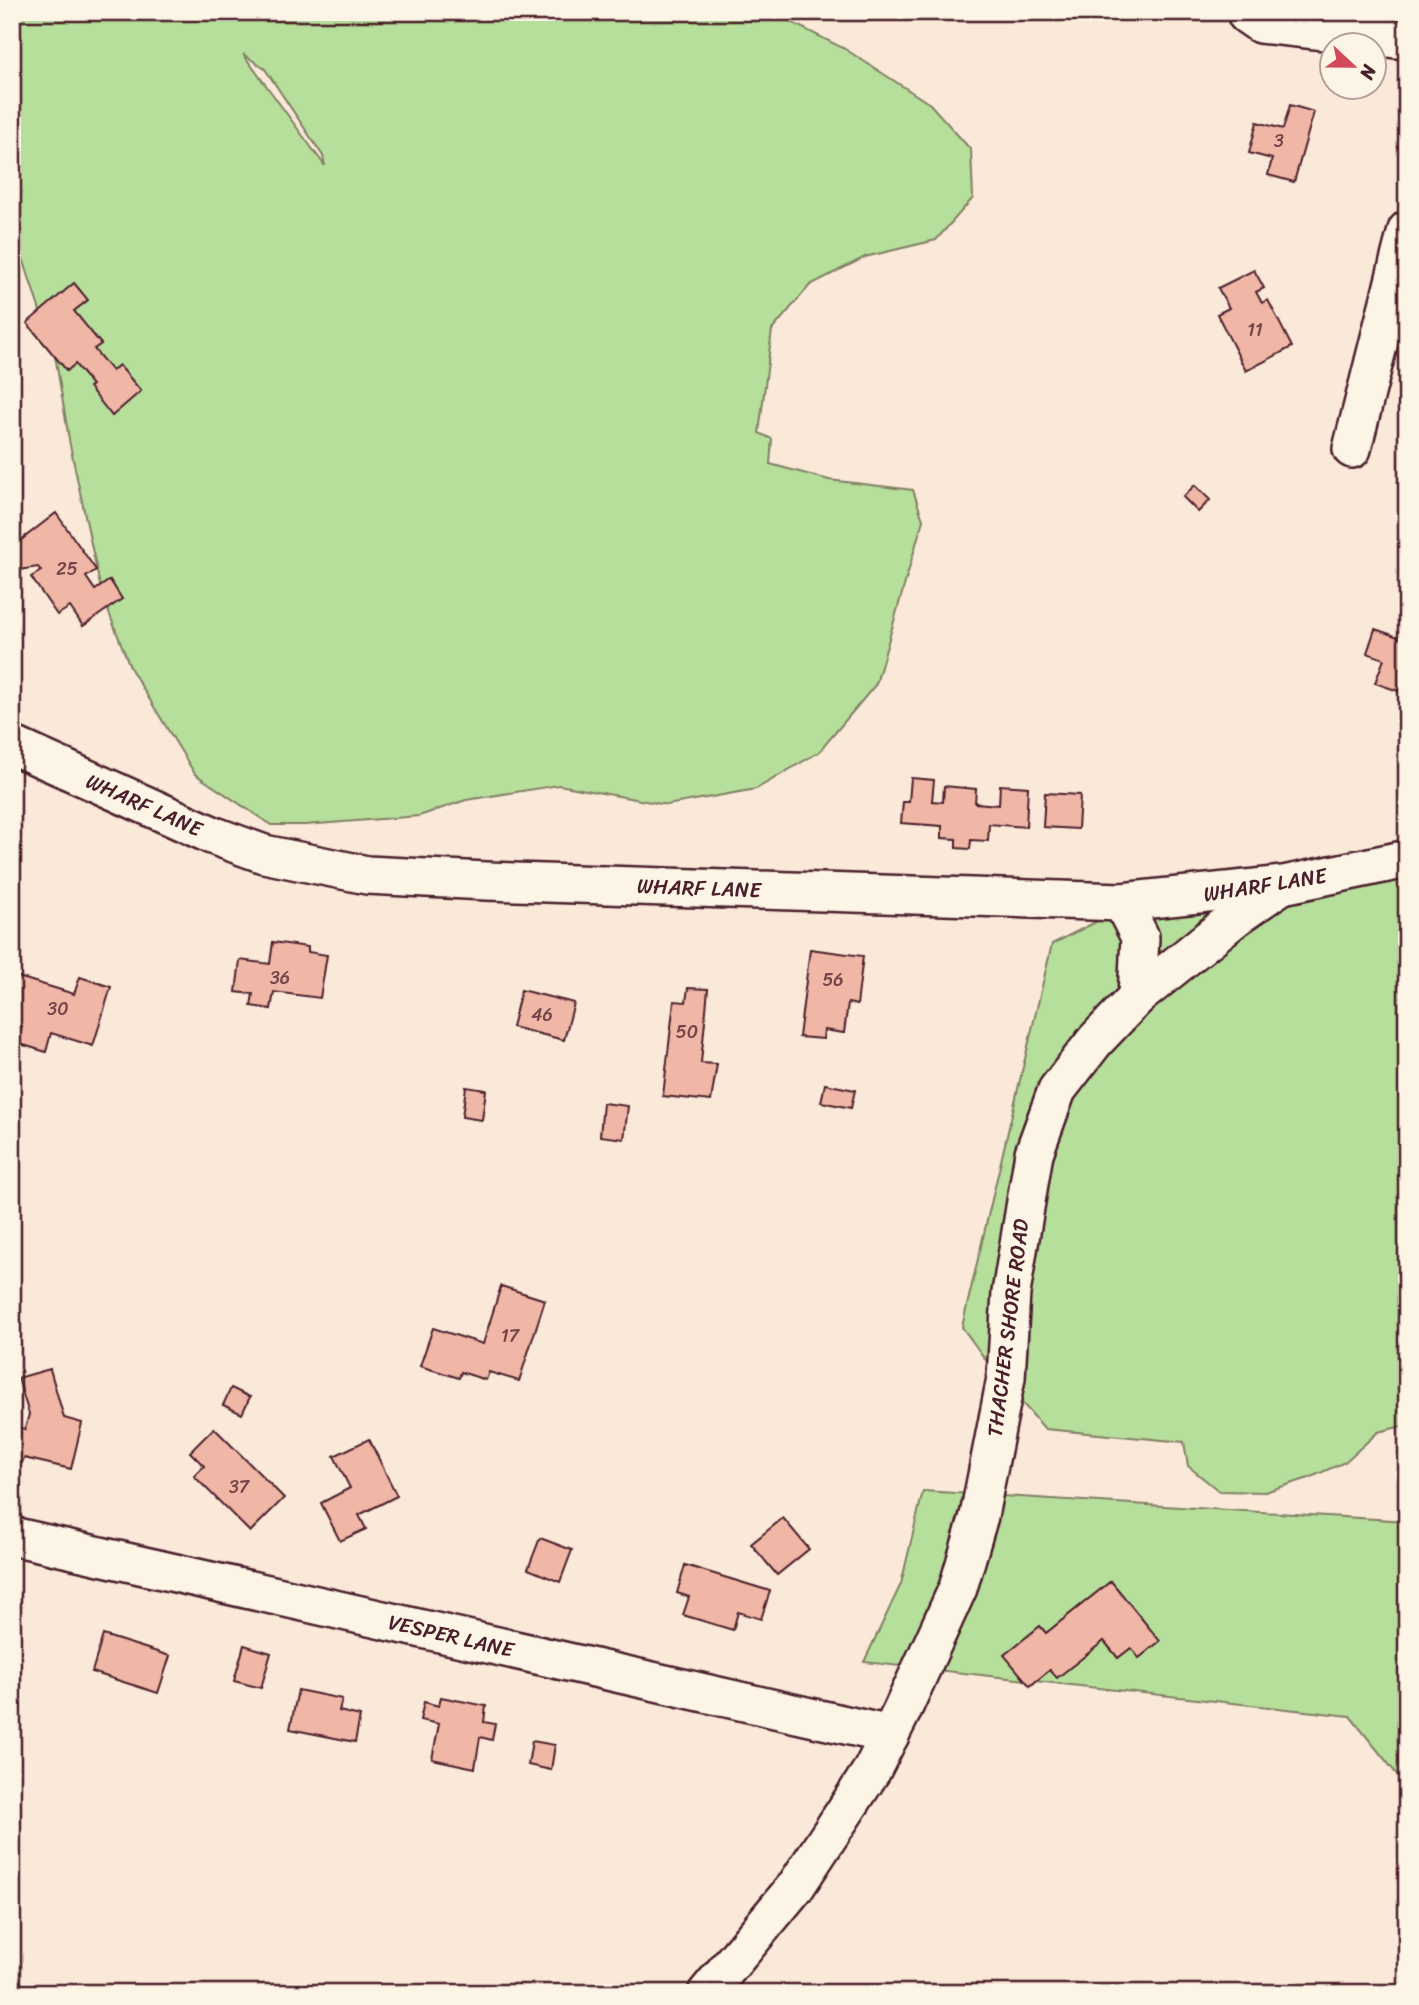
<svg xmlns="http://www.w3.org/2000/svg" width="1419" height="2005" viewBox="0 0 1419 2005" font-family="Sriracha,sans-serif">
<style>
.green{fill:#b7df9c;stroke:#807f64;stroke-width:2;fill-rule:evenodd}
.building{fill:#f0b7a7;stroke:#4a1f2b;stroke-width:2}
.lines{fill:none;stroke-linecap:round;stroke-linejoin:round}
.minor-casing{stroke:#4a1f2b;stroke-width:42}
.minor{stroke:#fcf5e5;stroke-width:37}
.labels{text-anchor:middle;stroke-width:5;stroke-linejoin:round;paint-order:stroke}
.number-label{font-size:18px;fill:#74454a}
.street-label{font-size:21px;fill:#4a1f2b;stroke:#fcf5e5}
</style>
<rect width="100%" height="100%" fill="#fae9d9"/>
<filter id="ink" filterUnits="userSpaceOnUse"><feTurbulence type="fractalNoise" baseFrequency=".0143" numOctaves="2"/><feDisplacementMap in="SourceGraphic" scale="14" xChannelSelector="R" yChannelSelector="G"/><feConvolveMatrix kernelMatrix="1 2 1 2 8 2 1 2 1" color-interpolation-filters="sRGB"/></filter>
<g filter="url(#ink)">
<!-- green -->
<g class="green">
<path d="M12,12h759l74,37 85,55 41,46 2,48 -37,42 -71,17 -55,28 -38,45 -13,103 13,6 -2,25 59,16 84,10 10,30 -47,164 -57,68 -63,37 -89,16 -108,-20 -93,15 -47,16 -114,9h-34l-76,-51 -64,-105 -29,-74 -32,-150 -14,-84 -44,-137zM243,54l22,15 58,87 2,10z"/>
<polygon points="1407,862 1407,1425 1378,1432 1345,1462 1309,1478 1265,1492 1219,1491 1188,1466 1184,1442 1045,1429 993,1370 962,1327 1052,944 1173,883"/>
<polygon points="923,1491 1407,1521 1407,1787 1350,1716 864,1662 901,1584"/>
</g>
<!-- building -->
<g class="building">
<polygon points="1290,105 1314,112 1294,182 1268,175 1272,159 1249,153 1257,122 1283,129"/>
<polygon points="1254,270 1264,288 1256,292 1262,303 1268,300 1292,347 1246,371 1217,314 1229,308 1218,288"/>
<polygon points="74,283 88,300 74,311 101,344 94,349 112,371 119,365 141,391 112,416 89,387 92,385 75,364 67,371 27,323"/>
<polygon points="1195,485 1210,500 1198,512 1183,497"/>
<polygon points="56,513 96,570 86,577 95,590 110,580 122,599 83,626 70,607 57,615 31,577 41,571 38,567 12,571 12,541 21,540"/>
<polygon points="1375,629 1407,640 1407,694 1375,683 1384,659 1367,653"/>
<polygon points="911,778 934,780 932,801 943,802 944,786 976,789 975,803 999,805 1000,785 1028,787 1026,827 989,824 988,841 971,840 970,849 956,848 956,839 942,838 942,826 901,823 903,802 909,802"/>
<polygon points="1045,793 1080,795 1078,829 1043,827"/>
<polygon points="273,942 308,947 308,952 327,955 320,998 274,992 271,1009 251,1006 253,994 236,992 240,960 270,964"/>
<polygon points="810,949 863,956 857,1005 848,1003 844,1033 824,1030 823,1039 799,1037"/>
<polygon points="12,975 74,994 80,977 111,987 93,1046 51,1033 46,1052 17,1043 22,1026 12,1023"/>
<polygon points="688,988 708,989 701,1063 717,1064 711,1101 663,1096 674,1001 686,1002"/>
<polygon points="521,990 574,1003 564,1040 512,1027"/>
<polygon points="825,1084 855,1090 851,1108 821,1102"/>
<polygon points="466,1087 486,1090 482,1120 462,1117"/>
<polygon points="603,1103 628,1106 624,1139 600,1136"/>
<polygon points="501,1286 545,1300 519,1381 489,1372 486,1380 461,1372 459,1378 420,1366 433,1328 483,1344"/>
<polygon points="50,1369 64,1418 82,1423 71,1469 24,1458 22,1463 16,1462 12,1469 12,1426 25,1429 29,1414 18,1378"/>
<polygon points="231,1388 250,1397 242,1414 223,1405"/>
<polygon points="214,1428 284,1498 250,1532 194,1476 204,1466 190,1452"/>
<polygon points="369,1439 397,1496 359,1515 366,1529 340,1541 321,1503 350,1488 334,1456"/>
<polygon points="783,1518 809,1549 777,1575 751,1544"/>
<polygon points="540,1538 572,1550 560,1582 528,1569"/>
<polygon points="685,1565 770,1591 761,1619 738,1612 733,1630 683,1615 689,1597 677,1593"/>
<polygon points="1111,1581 1160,1641 1139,1658 1131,1648 1118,1658 1104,1641 1057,1678 1050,1670 1030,1686 1004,1655 1040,1626 1046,1633"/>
<polygon points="103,1635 170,1656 158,1693 92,1672"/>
<polygon points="244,1645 271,1653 261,1688 234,1681"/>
<polygon points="298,1690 342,1699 339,1711 360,1716 355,1742 290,1729"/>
<polygon points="441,1697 486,1706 484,1722 495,1724 492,1740 480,1737 475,1768 432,1759 439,1724 420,1720 424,1702 439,1706"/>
<polygon points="532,1741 555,1745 551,1770 528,1765"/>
</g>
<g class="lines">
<defs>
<g id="minor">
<polyline points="1246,12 1247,15 1260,24 1407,40"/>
<polyline points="1352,449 1407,230"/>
<polyline points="12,745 212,835 264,854 367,875 486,881 1122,902 1283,885 1407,859"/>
<polyline points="1122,902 1140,937 1137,997"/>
<polyline points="12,1536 890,1735"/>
<polyline points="707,1993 796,1886 872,1770 901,1713 958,1588 979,1516 1006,1378 1011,1293 1034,1153 1057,1090 1095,1041 1137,997 1236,917 1279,887"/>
</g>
</defs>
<!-- minor casing -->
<use href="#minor" class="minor-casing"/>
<!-- minor -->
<use href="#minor" class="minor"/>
</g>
</g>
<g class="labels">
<!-- number labels -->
<g class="number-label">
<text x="1279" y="147">3</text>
<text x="1255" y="336">11</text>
<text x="67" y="575">25</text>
<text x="280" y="984">36</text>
<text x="833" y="986">56</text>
<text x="58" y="1015">30</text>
<text x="542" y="1021">46</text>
<text x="687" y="1038">50</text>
<text x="510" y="1342">17</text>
<text x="239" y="1493">37</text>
</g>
<!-- street labels -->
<g class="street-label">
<text transform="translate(144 805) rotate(24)" y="7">WHARF LANE</text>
<text transform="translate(1265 885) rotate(-9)" y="7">WHARF LANE</text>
<text transform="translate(699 888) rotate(2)" y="7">WHARF LANE</text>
<text transform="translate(1008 1328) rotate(-83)" y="7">THACHER SHORE ROAD</text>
<text transform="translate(451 1636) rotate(13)" y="7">VESPER LANE</text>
</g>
</g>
<!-- margin -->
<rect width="1419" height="2005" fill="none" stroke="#fcf5e5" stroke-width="42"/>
<rect x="21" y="21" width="1377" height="1963" fill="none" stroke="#4a1f2b" stroke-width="2.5" filter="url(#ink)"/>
<!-- north arrow -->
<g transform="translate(1353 66) rotate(112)"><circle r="33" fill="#fcf5e5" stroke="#b59f9b" stroke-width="2"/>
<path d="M0-5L12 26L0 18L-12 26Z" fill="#d1495b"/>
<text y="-10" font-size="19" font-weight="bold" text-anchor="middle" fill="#4a1f2b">N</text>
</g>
</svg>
